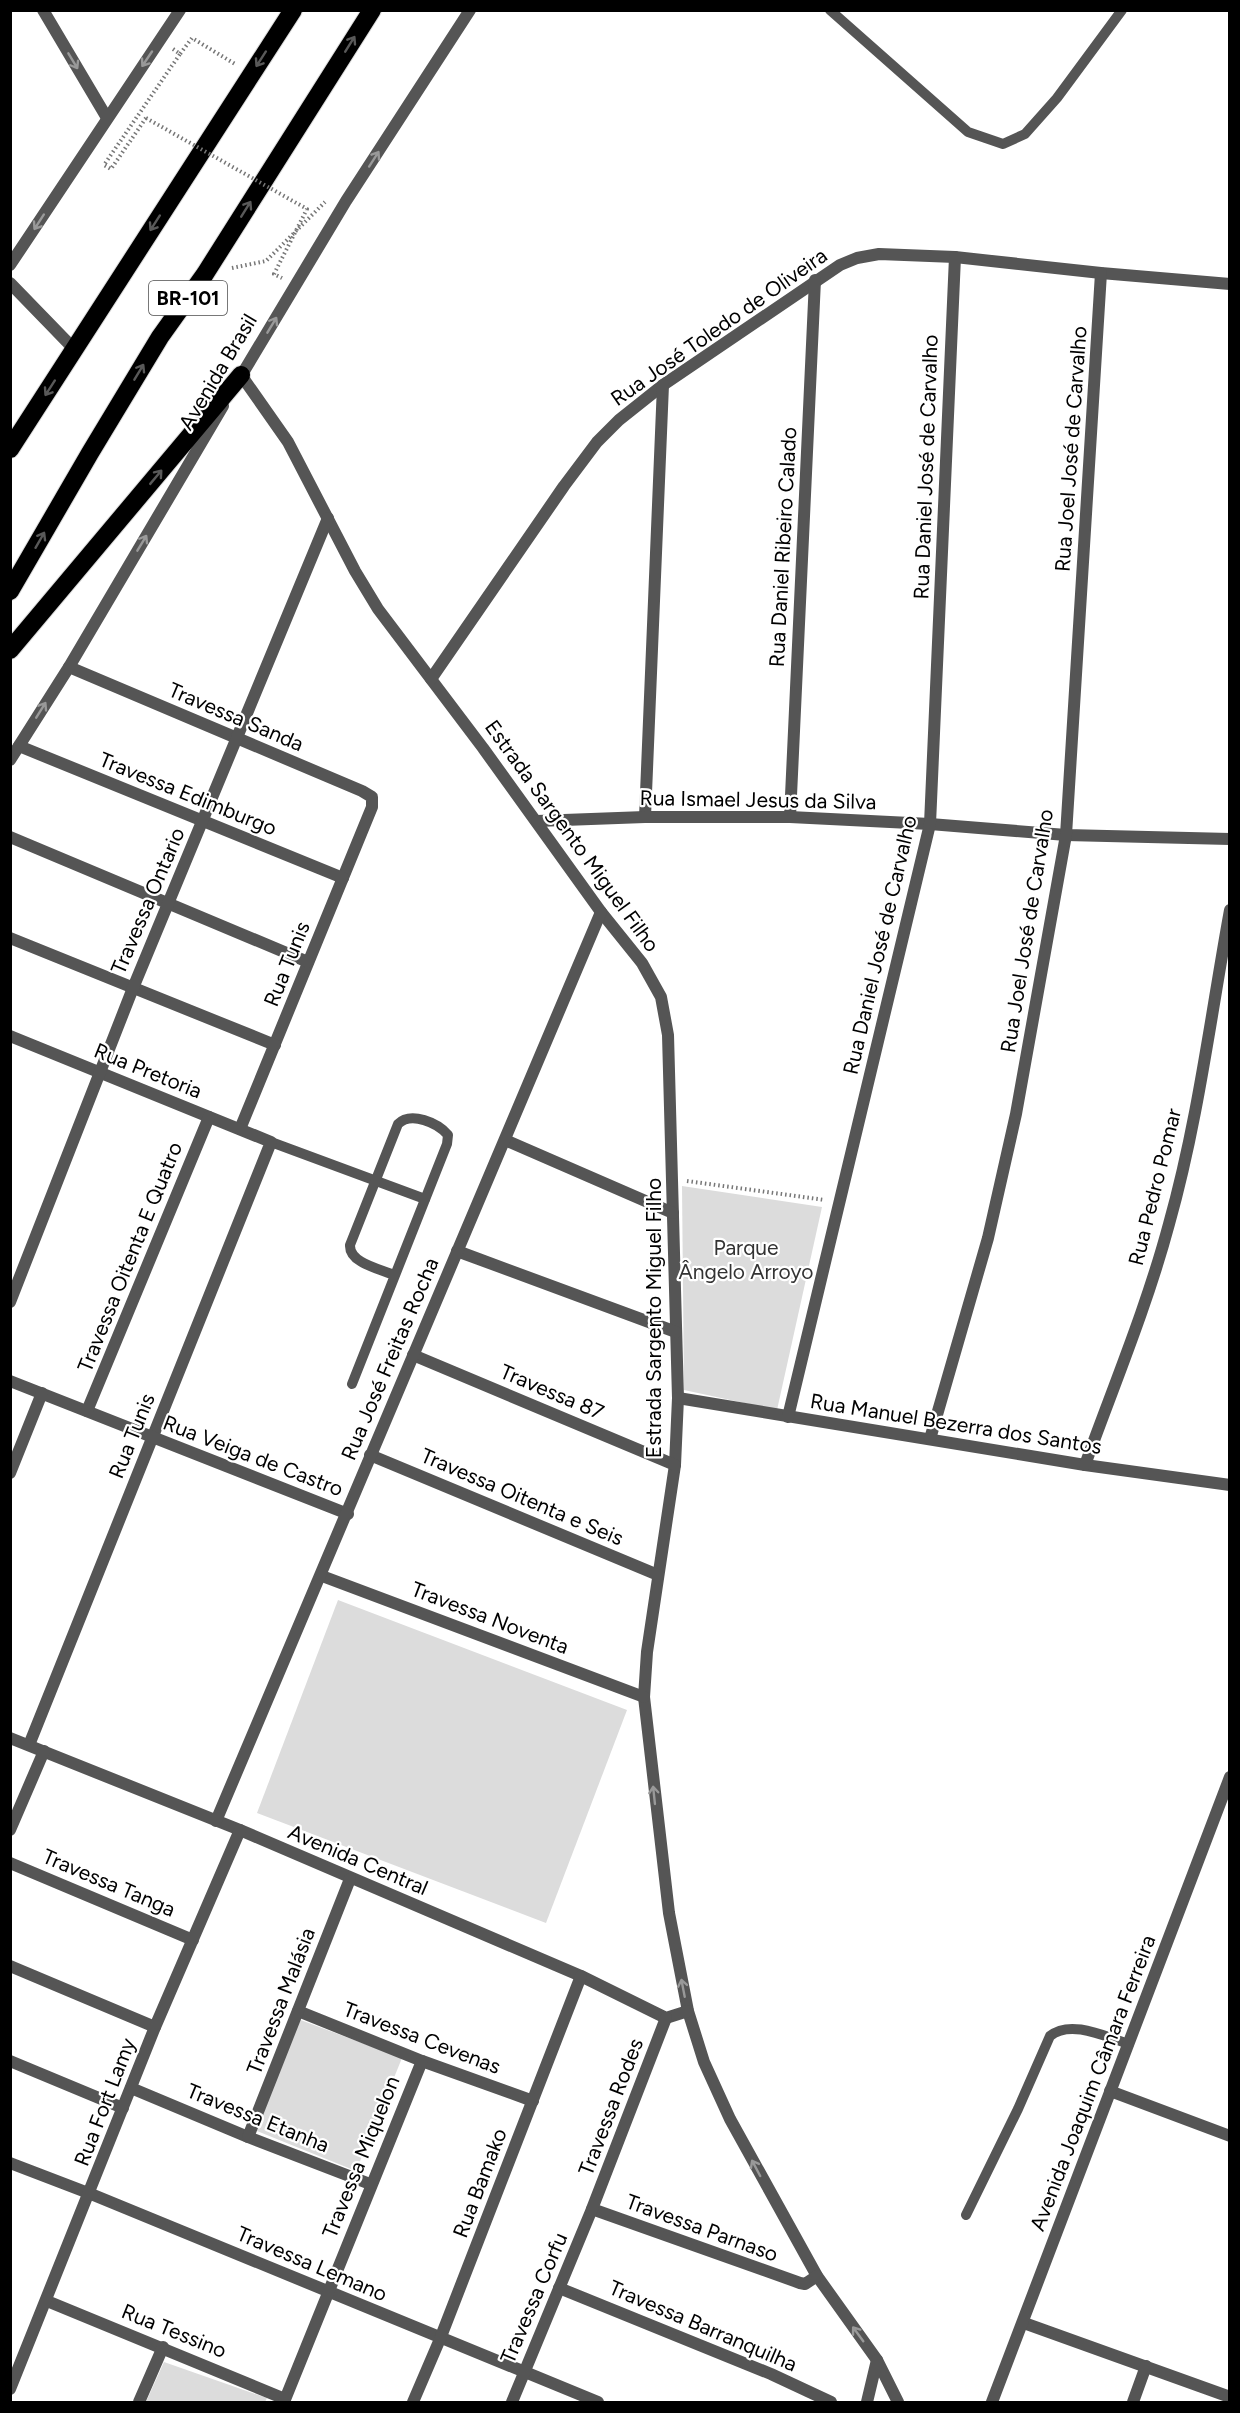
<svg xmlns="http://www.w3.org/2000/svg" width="1240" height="2413" viewBox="0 0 1240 2413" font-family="Figtree,sans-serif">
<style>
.green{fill:#dcdcdc}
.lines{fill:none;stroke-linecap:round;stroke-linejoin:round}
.motorway-casing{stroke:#dbdbdb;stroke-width:20}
.path{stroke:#777;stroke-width:4;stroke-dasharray:1.5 3;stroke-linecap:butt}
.service{stroke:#555;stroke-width:10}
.minor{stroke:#555;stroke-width:12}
.tertiary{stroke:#555;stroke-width:12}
.motorway{stroke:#000;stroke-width:18}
.path-bridge{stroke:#777;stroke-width:4;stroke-dasharray:1.5 3;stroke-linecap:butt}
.oneway{stroke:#595959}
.oneway2{stroke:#999}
.labels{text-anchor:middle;stroke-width:4.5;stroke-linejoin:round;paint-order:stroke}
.shield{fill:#fff;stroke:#4c4c4c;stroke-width:1.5}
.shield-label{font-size:20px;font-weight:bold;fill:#000}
.street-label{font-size:21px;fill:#000;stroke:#fff}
.park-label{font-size:21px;fill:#333;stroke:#fff}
</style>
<rect width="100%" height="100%" fill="#fff"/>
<!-- green -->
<g class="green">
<polygon points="682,1186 822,1207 777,1410 684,1390"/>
<polygon points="338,1600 627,1710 546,1923 257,1813"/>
<polygon points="298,2019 402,2058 356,2171 257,2131"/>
<polygon points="164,2362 267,2398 265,2402 146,2402"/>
</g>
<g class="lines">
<defs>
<g id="motorway">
<polyline points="10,449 293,10"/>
<polyline points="10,591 90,453 160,337 205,274 372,10"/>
<polyline points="10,650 241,375"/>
</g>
</defs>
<!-- motorway casing -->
<use href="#motorway" class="motorway-casing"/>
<!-- path -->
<g class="path">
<polyline points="173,49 180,54 192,38 235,64"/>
<polyline points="146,118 111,169 104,165 180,54"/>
<polyline points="232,268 266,261 325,202"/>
<polyline points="687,1181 825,1200"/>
</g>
<!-- service -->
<g class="service">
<polyline points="830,10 968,132 1003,144 1025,134 1057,98 1122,10"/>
<polyline points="271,1142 425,1199"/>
<path d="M352,1384l95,-240 1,-9c-10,-12 -37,-24 -50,-11l-48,121c-1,18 30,24 44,30"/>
<path d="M966,2215l52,-106 32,-73c21,-17 56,1 79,8"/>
</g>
<!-- minor -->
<g class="minor">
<polyline points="43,10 107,118"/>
<polyline points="241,375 288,442 355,571 378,609 483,748 601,912 642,963 661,997 668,1035 678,1398 675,1465 647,1652 644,1697 669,1913 688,2011 704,2062 730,2119 817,2276 877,2360 898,2402"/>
<polyline points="69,667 362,791 372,797 372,807 240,1129"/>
<polyline points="431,679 564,486 597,442 619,420 663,385 840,265 857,258 879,254 955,257 1101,273 1230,284"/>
<polyline points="19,746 343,878"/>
<polyline points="645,817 663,385"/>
<polyline points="790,817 815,280"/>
<polyline points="537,821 645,817 790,817 930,824 1066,835 1230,839"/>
<polyline points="10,837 308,962"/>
<polyline points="10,938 275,1045"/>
<polyline points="10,1036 271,1142 29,1745"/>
<polyline points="505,1140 673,1213"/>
<polyline points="457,1251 676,1332"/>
<polyline points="10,1302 133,988 328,518"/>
<polyline points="413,1355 675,1465"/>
<polyline points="10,1381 348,1514"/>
<polyline points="678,1398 1085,1465 1230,1485"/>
<polyline points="87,1411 209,1117"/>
<polyline points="788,1417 930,824 955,257"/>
<polyline points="930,1439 988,1238 1016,1114 1066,835 1101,273"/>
<polyline points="370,1455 658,1575"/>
<path d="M1085,1465c29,-80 62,-159 84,-241 29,-103 42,-210 61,-314"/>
<polyline points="10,1473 42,1393"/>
<polyline points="322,1576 644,1697"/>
<polyline points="10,1738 240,1830 581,1976 666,2018 688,2011"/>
<polyline points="216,1821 601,912"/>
<polyline points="10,1830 44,1751"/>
<polyline points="10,1863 193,1940"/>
<polyline points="10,1966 155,2027"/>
<polyline points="298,2011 422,2061 533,2101"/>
<polyline points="10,2061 123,2108"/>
<polyline points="131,2088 248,2137 370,2184"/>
<polyline points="1110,2091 1230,2136"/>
<polyline points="248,2137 350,1879"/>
<polyline points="10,2163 91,2194 598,2402"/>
<polyline points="592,2209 800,2283 805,2284 817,2276"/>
<polyline points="559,2288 771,2374 831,2402"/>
<polyline points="47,2301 285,2399"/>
<polyline points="1024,2323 1230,2397"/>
<polyline points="10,2389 155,2027 240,1830"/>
<polyline points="139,2402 163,2347"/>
<polyline points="284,2402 422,2061"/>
<polyline points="413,2402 440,2339 581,1976"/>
<polyline points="512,2402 592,2209 666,2018"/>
<polyline points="867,2402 877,2360"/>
<polyline points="992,2402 1230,1777"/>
<polyline points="1133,2402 1146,2366"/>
</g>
<!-- tertiary -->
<g class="tertiary">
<polyline points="10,265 180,10"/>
<polyline points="10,283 75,350"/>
<polyline points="238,381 346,201 470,10"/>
<polyline points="10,760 69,667 223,406"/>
</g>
<!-- motorway -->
<use href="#motorway" class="motorway"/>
<!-- path-bridge -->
<polyline class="path-bridge" points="146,118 307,209 274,274 282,278"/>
</g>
<!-- one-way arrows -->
<defs><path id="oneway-shaft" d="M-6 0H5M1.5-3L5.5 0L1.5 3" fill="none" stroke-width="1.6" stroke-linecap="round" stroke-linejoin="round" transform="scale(1.5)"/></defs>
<g class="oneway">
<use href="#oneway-shaft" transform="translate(350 44) rotate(-58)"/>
<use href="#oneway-shaft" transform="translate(261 59) rotate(123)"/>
<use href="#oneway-shaft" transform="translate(246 209) rotate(-58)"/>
<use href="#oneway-shaft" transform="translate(155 223) rotate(123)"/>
<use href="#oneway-shaft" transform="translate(139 372) rotate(-59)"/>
<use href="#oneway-shaft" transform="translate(50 388) rotate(123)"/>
<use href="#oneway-shaft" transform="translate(156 477) rotate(-50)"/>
<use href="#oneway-shaft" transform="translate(40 540) rotate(-60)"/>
</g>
<g class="oneway2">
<use href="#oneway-shaft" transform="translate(147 59) rotate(124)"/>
<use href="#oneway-shaft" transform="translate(73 61) rotate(59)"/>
<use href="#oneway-shaft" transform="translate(374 159) rotate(-57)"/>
<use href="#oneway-shaft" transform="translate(39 222) rotate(123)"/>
<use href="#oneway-shaft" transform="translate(272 325) rotate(-59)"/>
<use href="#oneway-shaft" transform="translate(142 543) rotate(-59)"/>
<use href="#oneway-shaft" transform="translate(41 710) rotate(-58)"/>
<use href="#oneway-shaft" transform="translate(654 1795) rotate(-96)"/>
<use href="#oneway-shaft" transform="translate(683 1988) rotate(-101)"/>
<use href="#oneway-shaft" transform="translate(756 2168) rotate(-118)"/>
<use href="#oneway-shaft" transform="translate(858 2334) rotate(-126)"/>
</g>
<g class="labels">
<!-- shield labels -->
<rect class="shield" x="149" y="281" width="78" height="34" rx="4.5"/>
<g class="shield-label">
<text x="188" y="305">BR-101</text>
</g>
<!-- street labels -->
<g class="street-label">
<text transform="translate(719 327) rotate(-35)" y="7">Rua José Toledo de Oliveira</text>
<text transform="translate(218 372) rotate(-59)" y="7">Avenida Brasil</text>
<text transform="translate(1071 449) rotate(-86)" y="7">Rua Joel José de Carvalho</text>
<text transform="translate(926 467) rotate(-88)" y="7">Rua Daniel José de Carvalho</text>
<text transform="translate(783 547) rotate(-87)" y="7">Rua Daniel Ribeiro Calado</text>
<text transform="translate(236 717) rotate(23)" y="7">Travessa Sanda</text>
<text transform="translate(188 794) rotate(22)" y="7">Travessa Edimburgo</text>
<text transform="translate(758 800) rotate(1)" y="7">Rua Ismael Jesus da Silva</text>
<text transform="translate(572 836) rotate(54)" y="7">Estrada Sargento Miguel Filho</text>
<text transform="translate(148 901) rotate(-67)" y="7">Travessa Ontario</text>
<text transform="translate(1027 931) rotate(-81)" y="7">Rua Joel José de Carvalho</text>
<text transform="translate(880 945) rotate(-77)" y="7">Rua Daniel José de Carvalho</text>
<text transform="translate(287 964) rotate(-68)" y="7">Rua Tunis</text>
<text transform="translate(148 1071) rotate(22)" y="7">Rua Pretoria</text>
<text transform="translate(1155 1187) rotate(-76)" y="7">Rua Pedro Pomar</text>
<text transform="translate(130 1257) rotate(-68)" y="7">Travessa Oitenta E Quatro</text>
<text transform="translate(654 1318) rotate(-90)" y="7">Estrada Sargento Miguel Filho</text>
<text transform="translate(390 1359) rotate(-67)" y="7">Rua José Freitas Rocha</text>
<text transform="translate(552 1392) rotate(23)" y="7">Travessa 87</text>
<text transform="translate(956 1424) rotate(9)" y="7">Rua Manuel Bezerra dos Santos</text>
<text transform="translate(132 1436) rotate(-68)" y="7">Rua Tunis</text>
<text transform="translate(253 1456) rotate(21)" y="7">Rua Veiga de Castro</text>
<text transform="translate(522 1497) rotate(23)" y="7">Travessa Oitenta e Seis</text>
<text transform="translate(490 1618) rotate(21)" y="7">Travessa Noventa</text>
<text transform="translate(358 1860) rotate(23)" y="7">Avenida Central</text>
<text transform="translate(109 1883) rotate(23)" y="7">Travessa Tanga</text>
<text transform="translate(281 2001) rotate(-69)" y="7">Travessa Malásia</text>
<text transform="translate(422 2038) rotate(21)" y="7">Travessa Cevenas</text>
<text transform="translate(1093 2083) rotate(-69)" y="7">Avenida Joaquim Câmara Ferreira</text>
<text transform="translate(105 2102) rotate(-69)" y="7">Rua Fort Lamy</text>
<text transform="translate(611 2107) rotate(-69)" y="7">Travessa Rodes</text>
<text transform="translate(258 2118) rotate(22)" y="7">Travessa Etanha</text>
<text transform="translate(361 2157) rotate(-68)" y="7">Travessa Miquelon</text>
<text transform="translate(480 2183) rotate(-69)" y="7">Rua Bamako</text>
<text transform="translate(702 2228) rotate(20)" y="7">Travessa Parnaso</text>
<text transform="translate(312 2264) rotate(23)" y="7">Travessa Lemano</text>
<text transform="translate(534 2298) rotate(-67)" y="7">Travessa Corfu</text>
<text transform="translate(703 2326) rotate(23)" y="7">Travessa Barranquilha</text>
<text transform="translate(174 2331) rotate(22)" y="7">Rua Tessino</text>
</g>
<!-- park labels -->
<g class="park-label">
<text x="746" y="1255">Parque<tspan x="746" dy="24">Ângelo Arroyo</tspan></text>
</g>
</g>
<!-- border -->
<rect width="1240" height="2413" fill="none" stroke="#000000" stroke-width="24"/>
</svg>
